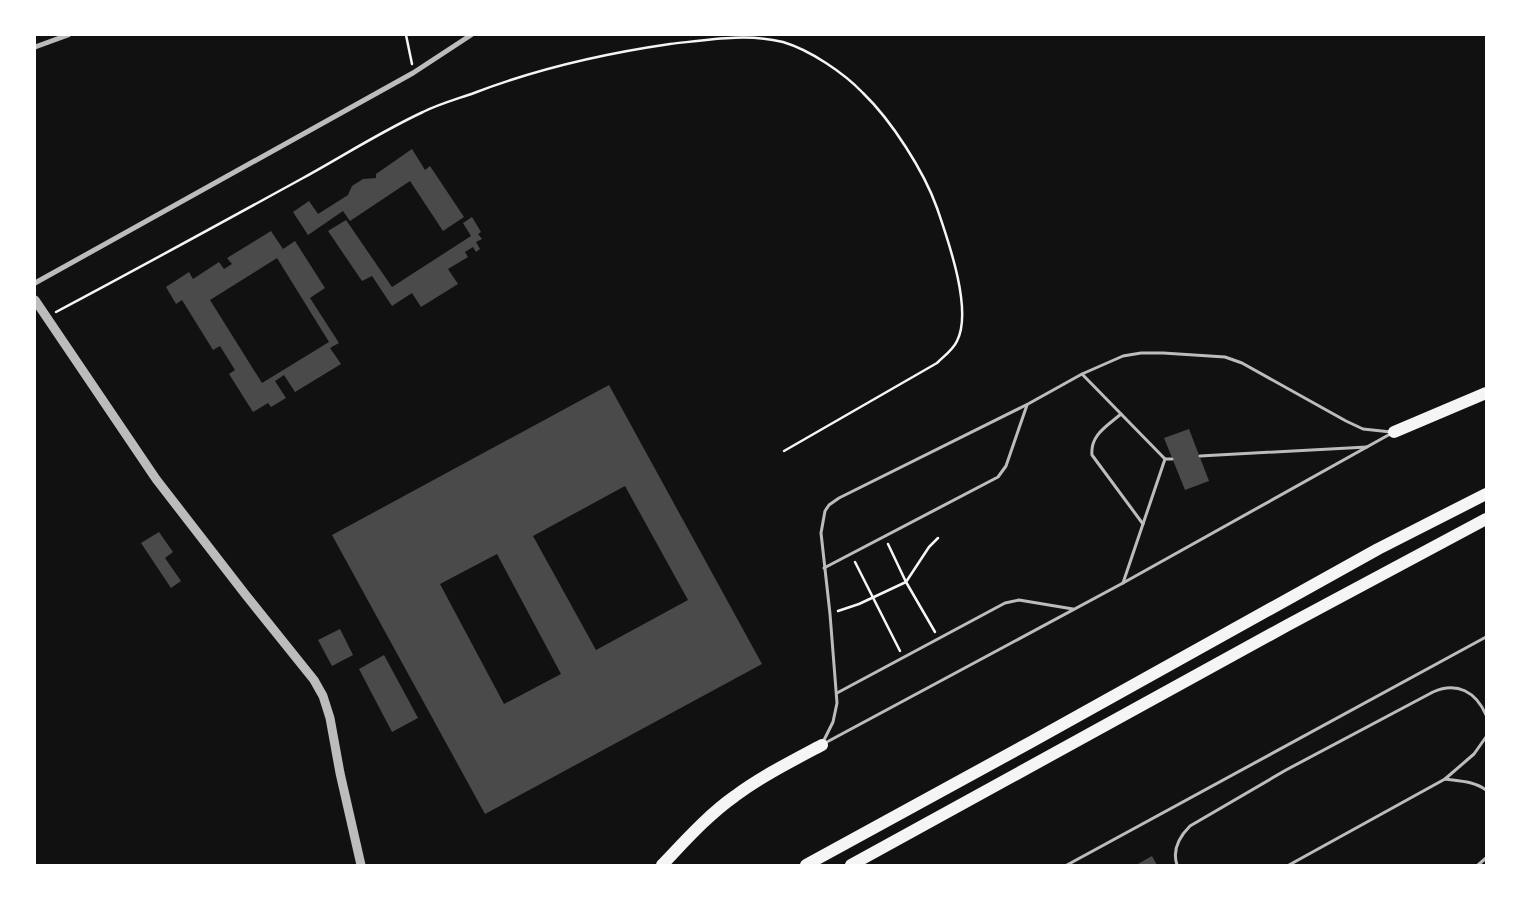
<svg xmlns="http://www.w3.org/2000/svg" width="1521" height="900" viewBox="0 0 1521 900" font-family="Cabin,sans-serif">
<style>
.building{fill:#4a4a4a;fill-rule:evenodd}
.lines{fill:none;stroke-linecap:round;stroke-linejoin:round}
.path{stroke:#f5f5f5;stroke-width:2.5}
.service{stroke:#bcbcbc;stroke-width:3}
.minor{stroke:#bcbcbc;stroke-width:5}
.tertiary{stroke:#bcbcbc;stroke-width:9}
.motorway{stroke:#f5f5f5;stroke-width:12}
</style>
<rect width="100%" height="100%" fill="#111"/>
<!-- building -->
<g class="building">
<polygon points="412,149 425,170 430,166 464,217 443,231 410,181 350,221 343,211 308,235 293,212 309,201 318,214 348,195 352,186 363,179 376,178 376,174"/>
<polygon points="472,217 481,232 478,234 482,239 476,242 480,249 476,252 473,247 465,252 468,257 448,269 458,284 421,307 412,293 392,306 372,276 362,281 328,231 346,220 392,287 471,236 463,223"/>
<path d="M271,231l12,18 12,-8 30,47 -15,10 29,45 -9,5 11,16 -46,28 -11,-17 -9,6 11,17 -15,9 -3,-4 -15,9 -24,-38 6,-4 -15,-24 -7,4 -31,-50 -6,4 -10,-17 23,-15 4,7 26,-17 5,7 8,-5 -5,-6zM277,258l52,84 -67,41 -52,-83z"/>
<path d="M609,385l153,279 -277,150 -153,-279zM625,486l63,114 -92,50 -63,-114zM497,554l64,120 -57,30 -64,-120z"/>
<polygon points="1189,429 1209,481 1185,490 1164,438"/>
<polygon points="159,532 173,552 165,558 181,581 171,588 141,543"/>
<polygon points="340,629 353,655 332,666 318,640"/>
<polygon points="384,655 418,718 392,732 359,669"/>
<polygon points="1152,856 1157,865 1136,865"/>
</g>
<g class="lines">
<!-- path -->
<g class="path">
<polyline points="406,35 412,64"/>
<path d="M56,312c83,-44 165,-89 247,-134 40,-22 79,-47 120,-66 16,-8 34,-13 51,-19 65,-25 127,-39 196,-49 37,-4 77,-11 113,-2 27,8 61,31 80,51 28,27 61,78 74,115 11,32 36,102 20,133 -4,9 -13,15 -20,22l-153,88"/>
<polyline points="888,544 906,582 935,632"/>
<polyline points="855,562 900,651"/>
<polyline points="838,611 859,604 906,582 929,547 938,538"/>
</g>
<!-- service -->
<g class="service">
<polyline points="1082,374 1165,459 1172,459"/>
<path d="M1121,414c-14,12 -31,21 -29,41l51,69"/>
<polyline points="1200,456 1367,447"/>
<polyline points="824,568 998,477 1006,466 1027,405"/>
<polyline points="1123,583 1165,459"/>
<polyline points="837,693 1005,603 1019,600 1073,609"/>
<polyline points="823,742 833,722 837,703 830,614 821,533 825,511 829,505 839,498 1028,404 1082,374 1123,356 1141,353 1163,353 1225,357 1242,363 1346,421 1363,429 1391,432"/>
<polyline points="825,743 1123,583 1392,433"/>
<polyline points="1445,779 1474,754 1486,737"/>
<polyline points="1067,865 1486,637"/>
<path d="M1177,865c-5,-15 3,-29 13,-39l96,-56 147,-78c24,-11 43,0 53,23"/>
<path d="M1289,865l156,-86c14,2 29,2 41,11"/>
<polyline points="1478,865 1486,858"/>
</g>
<!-- minor -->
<g class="minor">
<polyline points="35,47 68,35"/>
<polyline points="35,283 413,73 471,35"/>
</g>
<!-- tertiary -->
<polyline class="tertiary" points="35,300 156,479 245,594 314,680 323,696 330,718 340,773 361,865"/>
<!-- motorway -->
<g class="motorway">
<polyline points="1394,432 1486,393"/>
<path d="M662,865c23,-24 46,-50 73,-69 27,-20 57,-35 87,-51"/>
<polyline points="806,865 1031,742 1378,549 1486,494"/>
<polyline points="851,865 1286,626 1486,519"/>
</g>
</g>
<!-- border -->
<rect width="1521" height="900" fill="none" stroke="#ffffff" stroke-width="72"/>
</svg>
